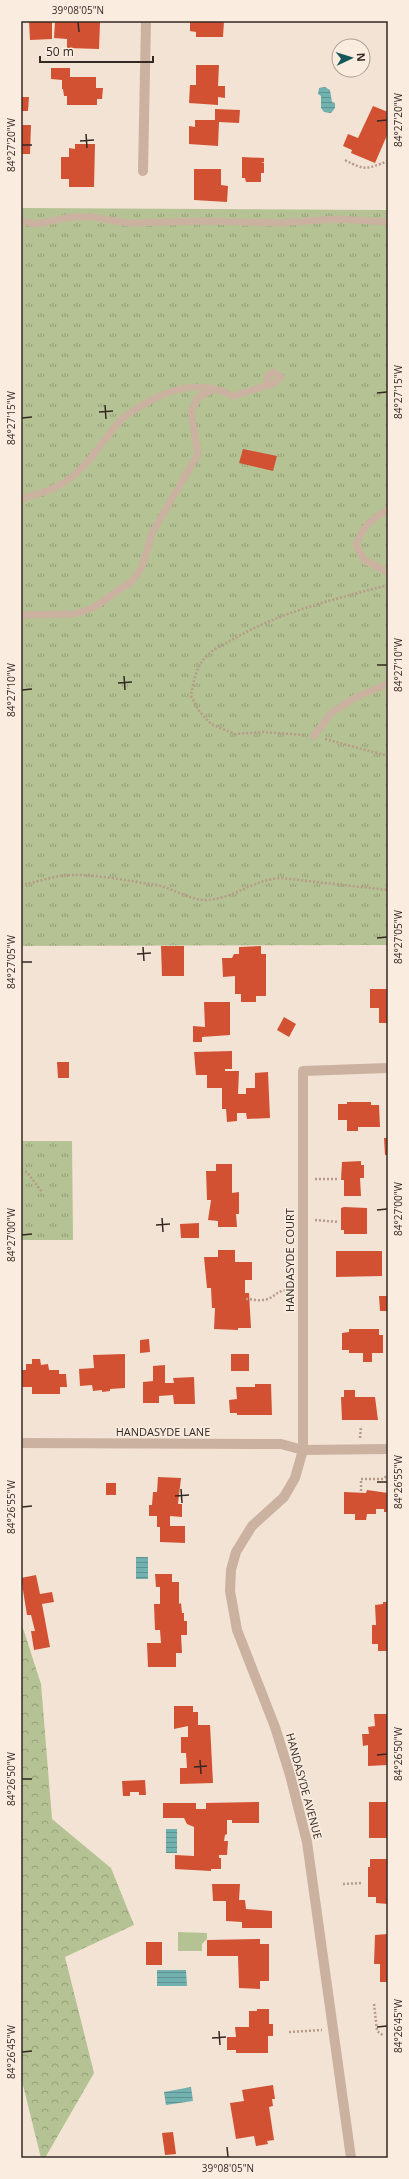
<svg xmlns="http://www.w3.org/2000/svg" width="409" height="2179" viewBox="0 0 409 2179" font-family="'Open Sans',sans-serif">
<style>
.grass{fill:url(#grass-tufts)}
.forest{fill:url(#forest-crowns)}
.pitch{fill:#b5c293}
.water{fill:url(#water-rules)}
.building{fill:#d25133}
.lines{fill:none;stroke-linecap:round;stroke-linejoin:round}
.path{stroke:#b79b8a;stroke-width:2.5;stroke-dasharray:2 2;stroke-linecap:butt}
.service{stroke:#cbb19f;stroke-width:7}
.minor{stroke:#cbb19f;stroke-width:10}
.ticks{fill:none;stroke:#342824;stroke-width:1.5}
.labels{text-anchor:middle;stroke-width:3;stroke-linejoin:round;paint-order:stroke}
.street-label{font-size:11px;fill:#342824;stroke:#faede0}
.neatline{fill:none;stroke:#342824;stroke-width:1.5}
.ticks-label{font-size:10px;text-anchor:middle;fill:#342824}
</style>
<defs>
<pattern id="grass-tufts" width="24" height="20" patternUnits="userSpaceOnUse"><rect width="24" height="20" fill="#b5c293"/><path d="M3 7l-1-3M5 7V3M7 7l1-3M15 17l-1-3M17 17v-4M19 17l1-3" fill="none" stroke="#949e78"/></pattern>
<pattern id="forest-crowns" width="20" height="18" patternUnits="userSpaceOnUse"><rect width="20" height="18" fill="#b5c293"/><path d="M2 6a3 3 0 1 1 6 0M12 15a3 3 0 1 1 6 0" fill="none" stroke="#949e78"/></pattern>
<pattern id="water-rules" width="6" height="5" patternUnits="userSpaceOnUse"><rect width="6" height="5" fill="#71b2b1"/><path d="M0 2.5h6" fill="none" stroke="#5e9190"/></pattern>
</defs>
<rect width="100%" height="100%" fill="#f3e3d4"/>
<!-- grass -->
<g class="grass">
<polygon points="21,208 388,210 388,945 21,946"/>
<polygon points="21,1141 72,1141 73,1240 21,1240"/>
</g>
<!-- forest -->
<polygon class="forest" points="21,1622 41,1684 52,1819 111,1868 134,1925 65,1957 94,2073 45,2158 41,2158 21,2077"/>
<!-- pitch -->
<polygon class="pitch" points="178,1932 207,1933 207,1939 202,1944 202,1951 178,1951"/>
<!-- water -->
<g class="water">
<polygon points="325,87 330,90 332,102 335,103 335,108 331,113 324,112 321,108 321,96 318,94 319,88"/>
<rect x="136" y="1557" width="12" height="22"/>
<rect x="166" y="1829" width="11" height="24"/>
<polygon points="157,1970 186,1970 187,1986 157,1986"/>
<polygon points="191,2087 193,2101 166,2105 164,2092"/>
</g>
<!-- building -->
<g class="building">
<polygon points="29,21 52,21 52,39 30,40"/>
<polygon points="68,21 100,22 99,49 67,48 67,39 54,38 55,22"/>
<polygon points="190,21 224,21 223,37 196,37 196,32 190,31"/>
<polygon points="196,65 219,65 218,86 225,86 225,98 218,97 218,105 189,103 190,85 196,85"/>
<polygon points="51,68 70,68 70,77 96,77 96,88 103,88 102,99 97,99 97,105 67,105 67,96 64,96 63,89 62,89 62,80 51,79"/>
<polygon points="21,97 29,97 28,111 21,111"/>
<polygon points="373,106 388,112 388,133 375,163 351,153 352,150 343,146 348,134 358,138"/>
<polygon points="215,109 240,110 239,123 219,122 218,146 189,144 189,126 195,127 195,120 215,120"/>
<polygon points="21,125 31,125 30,154 21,154"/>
<polygon points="75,144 95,144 94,187 69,187 69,179 61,179 61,157 69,157 69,148 75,149"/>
<polygon points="242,157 264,158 264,162 261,162 264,163 264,173 261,173 261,182 246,182 245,178 242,178"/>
<polygon points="194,169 221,169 221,185 228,186 227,202 194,200"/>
<polygon points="243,449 277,456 273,471 239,463"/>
<polygon points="161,946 184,946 184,976 162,976"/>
<polygon points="261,946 261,954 266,954 266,996 256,996 256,1002 241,1002 241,994 235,994 235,976 223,977 222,958 232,958 234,954 239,954 239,947"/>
<polygon points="370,989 388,989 388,1023 379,1023 379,1008 370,1008"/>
<polygon points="204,1002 230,1002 230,1035 202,1037 202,1042 193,1042 193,1026 205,1027"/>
<polygon points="284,1017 296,1024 289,1037 277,1030"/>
<polygon points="232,1051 232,1069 225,1069 225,1071 239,1071 238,1094 246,1094 246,1088 255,1088 255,1073 268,1072 270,1118 247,1119 246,1113 237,1113 237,1121 227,1122 226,1109 222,1109 222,1088 207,1088 207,1075 196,1075 194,1052"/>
<polygon points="57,1062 69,1062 69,1078 58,1078"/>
<polygon points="347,1102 371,1102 371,1105 379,1105 380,1127 358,1127 358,1131 347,1131 347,1120 338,1120 338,1104 347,1104"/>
<polygon points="384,1138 388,1138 388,1155 385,1155"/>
<polygon points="361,1161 361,1165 364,1165 364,1178 360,1178 361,1196 344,1196 344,1180 341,1180 342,1162"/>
<polygon points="216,1164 232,1164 232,1193 239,1192 239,1214 236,1214 237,1227 218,1227 218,1221 208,1220 211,1200 207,1200 206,1171 216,1171"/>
<polygon points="344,1207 367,1208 367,1234 344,1234 344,1230 341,1230 341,1208"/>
<polygon points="199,1223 199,1238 181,1238 180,1224"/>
<polygon points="218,1250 235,1250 235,1262 252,1262 252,1280 245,1280 245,1293 249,1293 251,1328 238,1328 238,1330 214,1329 215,1308 212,1308 211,1288 207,1288 204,1257 218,1257"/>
<polygon points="336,1251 382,1251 382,1276 336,1277"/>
<polygon points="379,1296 388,1296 388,1311 380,1311"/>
<polygon points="349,1329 379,1329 379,1335 383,1335 383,1353 372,1353 372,1362 363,1362 363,1353 349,1353 349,1350 342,1350 342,1333 349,1332"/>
<polygon points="149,1339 150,1352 140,1353 140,1340"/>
<polygon points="125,1354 125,1388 110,1389 110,1391 102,1392 102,1390 93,1391 92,1385 80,1386 79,1369 94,1368 93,1355"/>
<rect x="231" y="1354" width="18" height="17"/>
<polygon points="32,1359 40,1359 41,1365 48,1364 49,1370 59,1370 59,1374 66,1374 67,1387 60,1387 60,1394 32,1394 32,1387 21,1387 21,1370 26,1370 26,1364 32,1364"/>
<polygon points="165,1365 165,1383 174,1383 173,1378 194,1377 195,1404 174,1404 173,1395 159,1396 159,1403 143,1403 143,1382 153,1381 153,1366"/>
<polygon points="255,1384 271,1384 272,1415 237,1415 237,1413 230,1413 229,1400 237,1399 236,1387 255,1387"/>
<polygon points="344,1390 355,1390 355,1397 375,1397 378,1420 342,1420 341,1397 344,1397"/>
<polygon points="158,1477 181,1478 178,1504 182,1504 182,1517 170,1516 170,1526 185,1526 185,1543 160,1542 160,1527 157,1527 157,1516 149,1516 149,1505 152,1505 153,1492 157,1492"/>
<rect x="106" y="1483" width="10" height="12"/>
<polygon points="367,1490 388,1493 388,1512 384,1512 384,1509 376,1509 376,1514 367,1514 366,1520 355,1520 355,1514 344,1514 344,1492 366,1493"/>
<polygon points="155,1574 172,1574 172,1582 179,1582 179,1604 181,1603 182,1613 184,1613 184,1621 187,1621 187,1635 181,1635 182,1653 176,1653 176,1667 148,1667 147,1643 161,1643 160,1630 155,1630 154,1604 160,1604 160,1587 156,1587"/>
<polygon points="36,1575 40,1594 52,1592 54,1602 42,1604 50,1647 34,1650 31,1631 35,1631 31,1615 27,1615 21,1578"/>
<polygon points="383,1602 388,1602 388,1651 378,1651 378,1644 372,1644 372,1625 376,1625 375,1605 383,1604"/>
<polygon points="174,1706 193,1706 193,1712 198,1712 198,1725 210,1725 213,1783 180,1784 180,1768 187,1768 186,1753 181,1753 181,1737 188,1737 188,1726 174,1729"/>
<polygon points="374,1714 388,1714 387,1765 368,1766 368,1745 363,1746 362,1734 369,1734 368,1727 375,1726"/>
<polygon points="145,1780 146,1795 139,1795 139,1792 130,1792 130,1796 123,1796 122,1781"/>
<polygon points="259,1802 259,1823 232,1823 232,1820 227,1820 227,1834 225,1835 224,1841 228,1841 227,1855 219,1855 219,1858 221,1858 221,1869 211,1869 211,1871 175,1869 175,1855 194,1856 194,1827 187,1824 184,1818 163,1818 163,1803 196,1803 196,1809 206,1809 206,1803"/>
<rect x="369" y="1802" width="19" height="36"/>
<polygon points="370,1859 388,1859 388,1904 376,1903 376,1897 368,1897 368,1867 370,1867"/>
<polygon points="212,1884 240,1884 239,1900 245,1900 246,1909 272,1911 272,1928 242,1928 242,1922 226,1921 226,1901 213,1901"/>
<polygon points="388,1934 388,1982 380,1982 380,1964 374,1964 375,1935"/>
<polygon points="260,1939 260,1944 269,1944 269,1981 260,1981 260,1989 239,1988 238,1956 207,1956 207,1940"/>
<rect x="146" y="1942" width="16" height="23"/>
<polygon points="257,2009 269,2009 269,2024 273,2024 273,2036 268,2036 268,2053 236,2053 236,2050 227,2050 227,2037 236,2037 235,2027 249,2027 249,2011 257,2011"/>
<polygon points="273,2085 275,2099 272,2099 273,2106 269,2107 274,2140 267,2141 268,2144 256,2146 254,2136 236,2139 230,2103 244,2101 242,2090"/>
<polygon points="173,2132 176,2154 165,2155 162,2133"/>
</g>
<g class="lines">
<!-- path -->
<g class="path">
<path d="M345,160c20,11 22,9 43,1"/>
<path d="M304,735l-41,-3 -28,2 -24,-10 -12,-13 -8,-15c2,-13 5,-28 13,-37 8,-10 21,-15 31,-21 48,-27 100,-39 153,-53"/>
<polyline points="325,739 388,756"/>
<path d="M21,885c13,-2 26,-7 39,-9 27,-4 69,5 96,9 17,3 33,15 50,15 28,-1 48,-21 75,-22l107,12"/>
<polyline points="21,1171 27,1172 42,1192"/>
<polyline points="315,1179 339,1179"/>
<polyline points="315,1220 339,1222"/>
<path d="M246,1299c6,0 12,2 17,1 12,-1 11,-10 27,-10"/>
<polyline points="360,1438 361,1426"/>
<polyline points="361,1491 361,1479 383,1479 388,1475"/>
<polyline points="343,1884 363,1883"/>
<polyline points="374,2004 377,2031 384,2036"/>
<polyline points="289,2032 322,2030"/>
</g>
<!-- service -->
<g class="service">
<polyline points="21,221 36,224 71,217 91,217 128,223 206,221 276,223 337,219 388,222"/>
<path d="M21,499c15,-5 32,-8 45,-18 23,-15 37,-42 55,-61 5,-6 14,-10 20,-14 29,-18 60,-27 92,-10l42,-13 6,-6 -8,-5 -6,4v9"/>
<path d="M388,510c-18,10 -25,16 -32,35l8,15 24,12"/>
<polyline points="21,615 74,614 93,608 132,581 142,567 152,533 198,454 191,412 198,397 215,389"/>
<polyline points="314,736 331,713 356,697 388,684"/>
</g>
<!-- minor -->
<g class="minor">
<polyline points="143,171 146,21"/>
<polyline points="21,1443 281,1444 303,1450 388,1449"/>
<polyline points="351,2158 307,1842 290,1775 275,1727 237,1630 230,1591 231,1570 236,1552 252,1526 284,1497 295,1478 303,1450 303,1071 388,1068"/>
</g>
</g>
<!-- ticks -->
<path class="ticks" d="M78,22l1,10M377,121l10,-1M86,134l1,14M80,141l14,-1M22,145h10M377,393l10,-1M105,405l1,14M99,412l14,-1M22,418l10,-1M377,665h10M124,676l1,14M118,683l14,-1M22,690l10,-1M377,938l10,-1M143,947l1,14M137,954l14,-1M22,962h10M377,1210l10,-1M162,1218l1,14M156,1225l14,-1M22,1235l10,-1M377,1482h10M181,1489l1,14M175,1496l14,-1M22,1507l10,-1M377,1755l10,-1M200,1760l1,14M194,1767l13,-1M22,1779h10M377,2027l10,-1M219,2031l1,14M212,2038l14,-1M22,2052l10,-1M227,2147l1,10"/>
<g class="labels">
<!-- street labels -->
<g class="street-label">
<text transform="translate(290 1260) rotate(-90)" y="4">HANDASYDE COURT</text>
<text x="163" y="1436">HANDASYDE LANE</text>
<text transform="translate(304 1786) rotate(75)" y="4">HANDASYDE AVENUE</text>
</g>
</g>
<!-- border -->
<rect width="409" height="2179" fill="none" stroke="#faede0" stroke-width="44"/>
<!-- north arrow -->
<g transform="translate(351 58) rotate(86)"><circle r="19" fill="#faede0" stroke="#ab9e95"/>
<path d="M0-3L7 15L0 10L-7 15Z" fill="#165859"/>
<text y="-6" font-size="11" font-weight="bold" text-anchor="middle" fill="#342824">N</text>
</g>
<!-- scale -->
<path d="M40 56v6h113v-6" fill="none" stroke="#342824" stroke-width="2"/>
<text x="46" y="56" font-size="12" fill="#342824" stroke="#faede0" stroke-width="3" paint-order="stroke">50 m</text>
<rect x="22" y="22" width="365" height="2135" class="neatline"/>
<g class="ticks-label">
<text x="78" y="14">39°08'05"N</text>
<text transform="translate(398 120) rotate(-90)" y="4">84°27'20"W</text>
<text transform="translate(11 145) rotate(-90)" y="4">84°27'20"W</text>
<text transform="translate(398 392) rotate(-90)" y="4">84°27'15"W</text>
<text transform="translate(11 418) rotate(-90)" y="4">84°27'15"W</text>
<text transform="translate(398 665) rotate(-90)" y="4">84°27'10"W</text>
<text transform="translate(11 690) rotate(-90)" y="4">84°27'10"W</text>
<text transform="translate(398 937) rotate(-90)" y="4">84°27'05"W</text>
<text transform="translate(11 962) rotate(-90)" y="4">84°27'05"W</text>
<text transform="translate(398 1209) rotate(-90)" y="4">84°27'00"W</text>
<text transform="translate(11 1235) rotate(-90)" y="4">84°27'00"W</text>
<text transform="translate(398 1482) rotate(-90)" y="4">84°26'55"W</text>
<text transform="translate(11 1507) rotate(-90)" y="4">84°26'55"W</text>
<text transform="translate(398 1754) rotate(-90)" y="4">84°26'50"W</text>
<text transform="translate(11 1779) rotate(-90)" y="4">84°26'50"W</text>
<text transform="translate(398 2026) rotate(-90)" y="4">84°26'45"W</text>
<text transform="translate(11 2052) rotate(-90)" y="4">84°26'45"W</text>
<text x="228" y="2172">39°08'05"N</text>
</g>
</svg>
